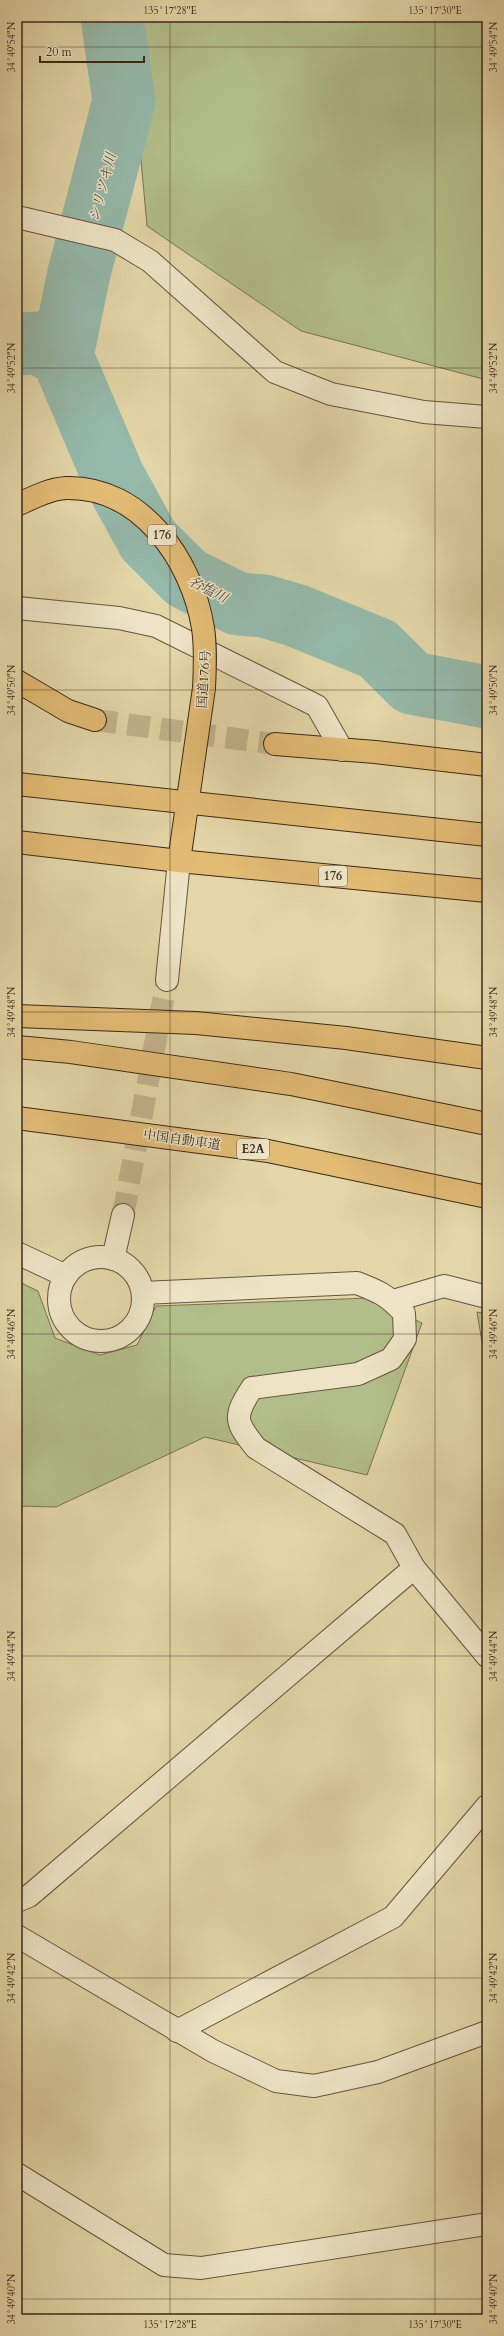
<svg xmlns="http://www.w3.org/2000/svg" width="504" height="2336" viewBox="0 0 504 2336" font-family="Cardo,'Noto Serif JP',serif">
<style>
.green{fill:#b2be89;stroke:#777352}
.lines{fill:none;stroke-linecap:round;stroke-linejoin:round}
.river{stroke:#95b9aa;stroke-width:63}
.minor-tunnel{stroke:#c2b38c;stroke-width:22;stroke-dasharray:22 11;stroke-linecap:butt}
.trunk-tunnel{stroke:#c2b38c;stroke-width:22;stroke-dasharray:22 11;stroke-linecap:butt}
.minor-casing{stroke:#66543e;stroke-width:24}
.trunk-casing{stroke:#3c281a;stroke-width:24}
.motorway-casing{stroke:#3c281a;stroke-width:24}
.minor{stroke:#ede4c6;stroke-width:22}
.trunk{stroke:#e2bb74;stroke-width:22}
.motorway{stroke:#e2bb74;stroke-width:22}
.trunk-bridge-casing{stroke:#3c281a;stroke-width:24;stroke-linecap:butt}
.trunk-bridge{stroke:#e2bb74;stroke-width:22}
.ticks{fill:none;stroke:#3c281a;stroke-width:1;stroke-opacity:0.45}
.labels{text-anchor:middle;stroke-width:3;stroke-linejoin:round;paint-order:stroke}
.shield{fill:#ede4c6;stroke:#71604e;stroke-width:1}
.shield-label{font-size:12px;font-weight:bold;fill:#3c281a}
.street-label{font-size:13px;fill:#3c281a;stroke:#ede4c6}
.water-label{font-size:14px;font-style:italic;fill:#524c3e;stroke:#ede4c6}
.neatline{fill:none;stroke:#3c281a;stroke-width:1.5}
.ticks-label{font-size:10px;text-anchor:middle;fill:#3c281a}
</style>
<rect width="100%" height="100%" fill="#e3d6a8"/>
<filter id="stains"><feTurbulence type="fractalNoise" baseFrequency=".005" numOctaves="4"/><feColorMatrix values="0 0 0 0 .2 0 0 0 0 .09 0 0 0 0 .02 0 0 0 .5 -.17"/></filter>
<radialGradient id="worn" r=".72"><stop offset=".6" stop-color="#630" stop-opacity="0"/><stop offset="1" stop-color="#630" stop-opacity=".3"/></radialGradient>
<!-- green -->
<g class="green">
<polygon points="128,17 487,17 487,380 301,331 147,226"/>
<polygon points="17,1281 38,1291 55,1338 100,1355 137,1345 156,1306 370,1298 422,1323 367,1475 205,1437 56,1507 17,1506"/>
<polygon points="477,1312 487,1314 487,1372"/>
</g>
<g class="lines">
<!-- river -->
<g class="river">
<polyline points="17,344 39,343 62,356 113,476 148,540 186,578 238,604 264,606 295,615 378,649 412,683 487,697"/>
<polyline points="62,356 79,273 124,101 112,17"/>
</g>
<!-- minor-tunnel -->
<polyline class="minor-tunnel" points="123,1215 167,980"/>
<!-- trunk-tunnel -->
<polyline class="trunk-tunnel" points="95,720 275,744"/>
<defs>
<g id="minor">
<polyline points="17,217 115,240 150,261 275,372 331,394 424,412 487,417"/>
<polyline points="17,608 119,618 156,626 317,706 342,750"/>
<polyline points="167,980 179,861"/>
<polyline points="17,1253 66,1276"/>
<circle cx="101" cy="1299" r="42"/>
<polyline points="113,1259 123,1215"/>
<path d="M143,1293l214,-10c23,9 30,12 47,30l1,26 -14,20 -33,15 -106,14c-19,29 -17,34 4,60l139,86 19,34 73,88"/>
<polyline points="393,1301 444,1286 487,1297"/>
<polyline points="17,1901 29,1896 414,1568"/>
<polyline points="17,1936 213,2051 276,2081 314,2086 378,2072 487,2032"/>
<polyline points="177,2031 393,1917 487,1806"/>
<polyline points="17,2174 164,2265 201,2268 487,2224"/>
</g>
<g id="trunk">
<polyline points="17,681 68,711 95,720"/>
<polyline points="275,744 375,752 487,765"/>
<polyline points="17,784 487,835"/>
<polyline points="17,842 179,861 487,891"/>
<polyline points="179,861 204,688"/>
</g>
<g id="motorway">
<polyline points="17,1016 196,1023 346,1038 487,1058"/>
<polyline points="17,1047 71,1052 291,1084 487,1124"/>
<polyline points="17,1118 268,1151 487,1197"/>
</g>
</defs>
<!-- minor casing -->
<use href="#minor" class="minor-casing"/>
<!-- trunk casing -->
<use href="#trunk" class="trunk-casing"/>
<!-- motorway casing -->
<use href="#motorway" class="motorway-casing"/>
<!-- minor -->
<use href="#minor" class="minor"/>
<!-- trunk -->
<use href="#trunk" class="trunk"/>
<!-- motorway -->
<use href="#motorway" class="motorway"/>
<defs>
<path id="trunk-bridge" d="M17,505c15,-7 32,-16 49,-17 75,-2 126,72 137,140 3,20 2,40 1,60"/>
</defs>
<!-- trunk-bridge casing -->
<use href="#trunk-bridge" class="trunk-bridge-casing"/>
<!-- trunk-bridge -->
<use href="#trunk-bridge" class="trunk-bridge"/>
</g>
<!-- ticks -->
<path class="ticks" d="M170,17v2302M435,17v2302M17,47h470M17,368h470M17,690h470M17,1012h470M17,1334h470M17,1656h470M17,1978h470M17,2299h470"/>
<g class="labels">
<!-- shield labels -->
<g class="shield">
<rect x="148" y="525" width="28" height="20" rx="3"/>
<rect x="319" y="866" width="28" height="20" rx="3"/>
<rect x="237" y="1139" width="32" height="20" rx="3"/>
</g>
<g class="shield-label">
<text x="162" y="539">176</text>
<text x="333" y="880">176</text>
<text x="253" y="1153">E2A</text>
</g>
<!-- street labels -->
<g class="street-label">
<text transform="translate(203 679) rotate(-86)" y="5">国道176号</text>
<text transform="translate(182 1139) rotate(8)" y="5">中国自動車道</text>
</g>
<!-- water labels -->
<g class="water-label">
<text transform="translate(102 187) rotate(-75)" y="5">シリツキ川</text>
<text transform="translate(208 589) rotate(27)" y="5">名塩川</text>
</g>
</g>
<!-- margin -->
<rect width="504" height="2336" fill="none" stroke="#e3d6a8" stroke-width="44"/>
<!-- scale -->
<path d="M40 56v6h104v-6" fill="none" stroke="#3c281a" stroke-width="2"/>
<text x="46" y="56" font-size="12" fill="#3c281a" stroke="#ede4c6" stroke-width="3" paint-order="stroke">20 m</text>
<rect x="22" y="22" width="460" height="2292" class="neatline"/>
<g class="ticks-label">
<text x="170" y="14">135°17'28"E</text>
<text x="435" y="14">135°17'30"E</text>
<text transform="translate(11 47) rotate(-90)" y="4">34°49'54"N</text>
<text transform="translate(493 47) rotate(-90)" y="4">34°49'54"N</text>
<text transform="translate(11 368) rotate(-90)" y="4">34°49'52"N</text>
<text transform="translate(493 368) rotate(-90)" y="4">34°49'52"N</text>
<text transform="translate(11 690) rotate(-90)" y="4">34°49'50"N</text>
<text transform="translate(493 690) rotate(-90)" y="4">34°49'50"N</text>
<text transform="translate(11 1012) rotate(-90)" y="4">34°49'48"N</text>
<text transform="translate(493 1012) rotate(-90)" y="4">34°49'48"N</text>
<text transform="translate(11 1334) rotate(-90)" y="4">34°49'46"N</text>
<text transform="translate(493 1334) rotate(-90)" y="4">34°49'46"N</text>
<text transform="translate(11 1656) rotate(-90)" y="4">34°49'44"N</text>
<text transform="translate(493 1656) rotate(-90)" y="4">34°49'44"N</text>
<text transform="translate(11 1978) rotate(-90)" y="4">34°49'42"N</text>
<text transform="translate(493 1978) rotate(-90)" y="4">34°49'42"N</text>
<text transform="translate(11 2299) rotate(-90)" y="4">34°49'40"N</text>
<text transform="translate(493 2299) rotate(-90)" y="4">34°49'40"N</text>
<text x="170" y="2328">135°17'28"E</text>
<text x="435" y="2328">135°17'30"E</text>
</g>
<rect width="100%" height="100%" filter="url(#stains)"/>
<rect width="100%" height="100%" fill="url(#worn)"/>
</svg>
